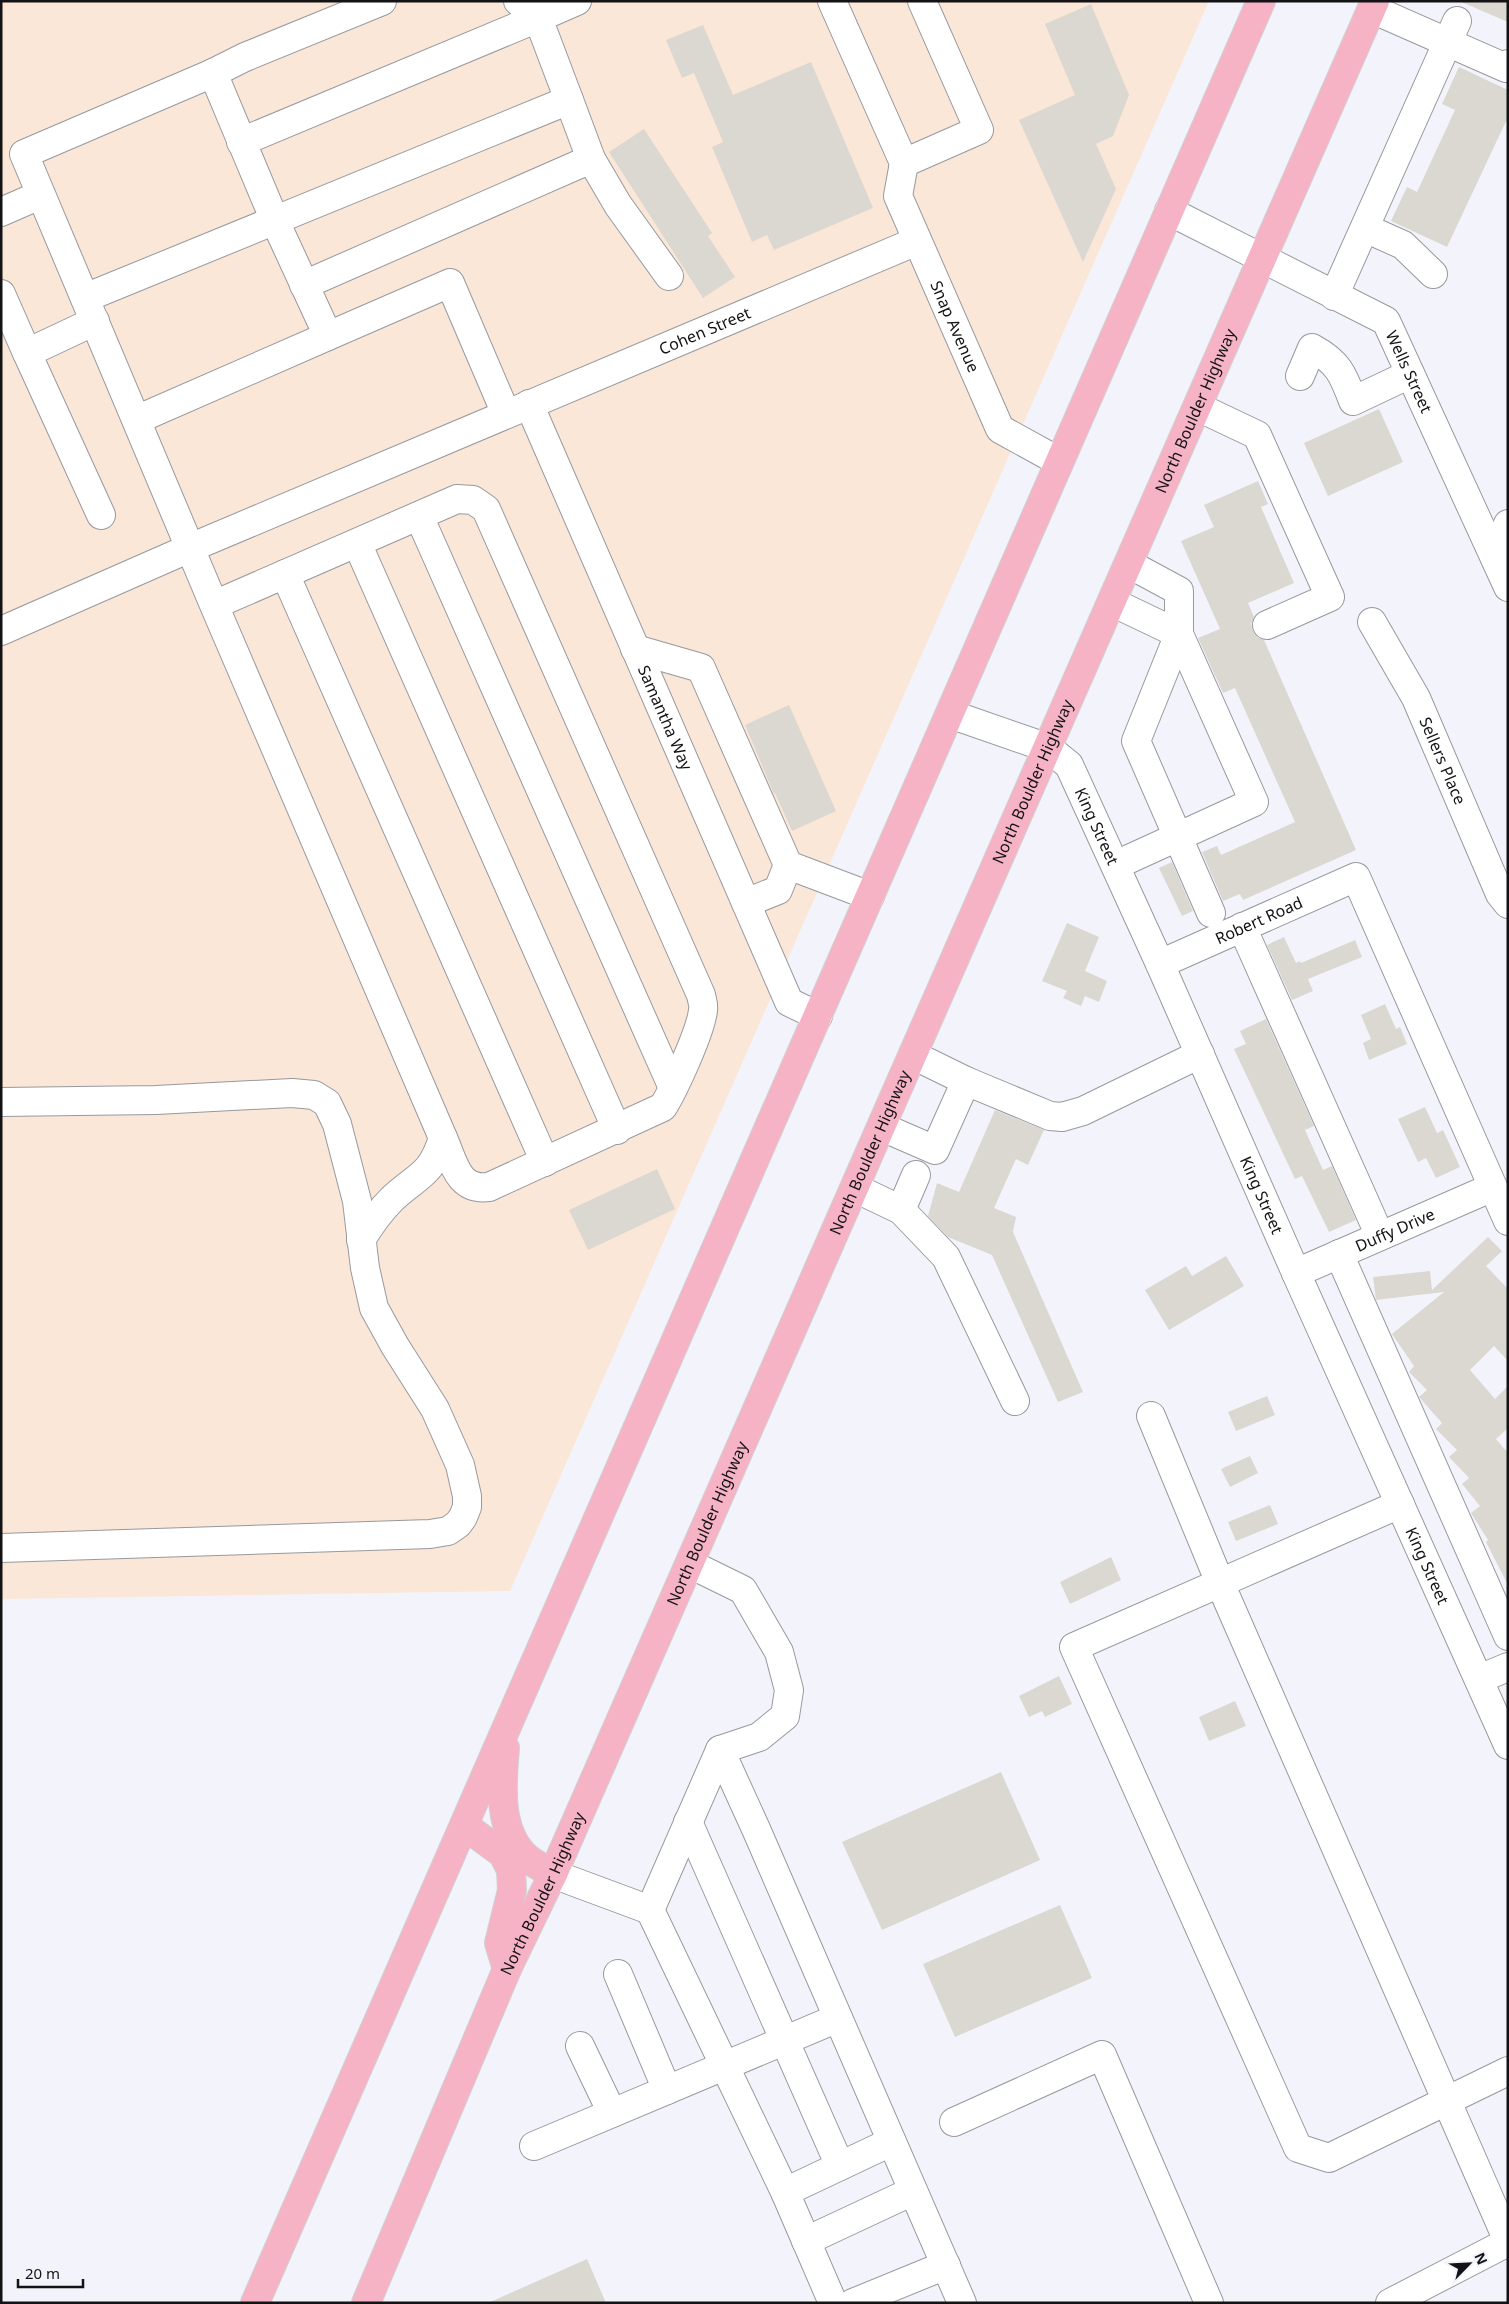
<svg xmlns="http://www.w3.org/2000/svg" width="1509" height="2304" viewBox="0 0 1509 2304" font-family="'Noto Sans',sans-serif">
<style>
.industrial{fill:#fae7d7}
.building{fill:#dbd8d2}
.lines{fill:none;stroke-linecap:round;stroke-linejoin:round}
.minor-casing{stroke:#97999f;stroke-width:30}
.major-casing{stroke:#d0d0d0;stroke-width:30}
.minor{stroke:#fff;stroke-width:28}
.major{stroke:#f7b3c6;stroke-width:28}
.labels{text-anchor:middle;stroke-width:5;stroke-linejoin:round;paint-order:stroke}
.street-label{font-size:16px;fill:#131315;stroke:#f3f4fb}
</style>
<rect width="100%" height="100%" fill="#f3f4fb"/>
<!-- industrial -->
<polygon class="industrial" points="1,1 1209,1 510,1591 1,1599"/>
<!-- building -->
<g class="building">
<polygon points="1459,1 1508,1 1508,22"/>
<polygon points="1091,4 1129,95 1113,136 1096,144 1116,189 1083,262 1019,120 1075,95 1045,24"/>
<polygon points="703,25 733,95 811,62 873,208 774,250 767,235 752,242 712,147 723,142 694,73 682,78 666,40"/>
<polygon points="1459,67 1508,90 1508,117 1447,247 1391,221 1407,187 1417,192 1455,110 1442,104"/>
<polygon points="644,129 712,233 708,236 735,277 703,298 609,152"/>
<polygon points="1379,409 1403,462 1328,496 1304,443"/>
<polygon points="1258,481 1268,504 1261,507 1294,583 1248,603 1254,617 1251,624 1253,631 1257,637 1264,640 1356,850 1243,900 1240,894 1223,901 1202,852 1217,846 1221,855 1295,822 1235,688 1223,693 1198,638 1220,629 1181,541 1214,527 1204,505"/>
<polygon points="789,705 836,811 792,831 775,793 774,794 745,725"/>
<polygon points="1172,862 1193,911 1182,916 1159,868"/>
<polygon points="1067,923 1099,937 1085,971 1107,981 1099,1002 1085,996 1081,1006 1063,998 1067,991 1042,981"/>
<polygon points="1284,937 1296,963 1300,961 1301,963 1355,940 1362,957 1308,979 1313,991 1292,1000 1267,945"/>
<polygon points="1385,1004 1396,1029 1400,1027 1407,1044 1369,1060 1363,1043 1371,1039 1361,1015"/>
<polygon points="1266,1019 1314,1126 1305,1130 1323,1170 1332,1166 1356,1220 1329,1232 1302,1176 1295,1179 1234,1049 1246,1044 1240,1031"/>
<polygon points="1425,1107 1437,1133 1443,1130 1460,1167 1436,1178 1426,1158 1418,1162 1398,1119"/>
<polygon points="995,1110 1044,1130 1028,1165 1016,1159 994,1208 1016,1217 1013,1232 1083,1392 1058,1402 992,1255 948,1237 928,1216 937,1183 959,1192"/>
<polygon points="657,1169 675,1209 588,1250 569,1210"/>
<polygon points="1488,1237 1502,1251 1486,1266 1508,1289 1508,1361 1494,1346 1470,1370 1495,1399 1508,1386 1508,1428 1496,1439 1508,1453 1508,1585 1486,1542 1488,1540 1471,1513 1480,1506 1462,1484 1469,1478 1449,1457 1457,1450 1436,1429 1442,1423 1419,1397 1427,1390 1409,1372 1414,1366 1392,1334 1444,1292 1376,1300 1373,1277 1430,1271 1432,1290"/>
<polygon points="1226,1256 1244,1286 1169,1330 1145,1290 1186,1266 1192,1276"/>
<polygon points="1267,1396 1275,1415 1236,1431 1228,1412"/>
<polygon points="1250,1456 1258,1473 1230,1487 1221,1469"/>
<polygon points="1270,1505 1278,1524 1236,1541 1228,1522"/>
<polygon points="1111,1557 1121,1580 1070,1604 1060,1582"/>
<polygon points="1059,1676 1072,1704 1045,1717 1042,1711 1029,1717 1019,1696"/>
<polygon points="1235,1701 1246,1726 1209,1741 1199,1717"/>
<polygon points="1001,1772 1040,1860 882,1930 842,1842"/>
<polygon points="1060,1905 1092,1978 955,2037 923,1964"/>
<polygon points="587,2259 606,2303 488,2303"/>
</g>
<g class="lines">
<defs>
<g id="minor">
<polyline points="518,1 538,18 577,1"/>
<polyline points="832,1 904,163 979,130 922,1"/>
<polyline points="1372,9 1506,68 1508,64"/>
<polyline points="213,73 245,57 382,1"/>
<polyline points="241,142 538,18 569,100"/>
<path id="s1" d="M904,163l-6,33 102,233 58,32"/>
<path id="s2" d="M1169,211l217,110 122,266"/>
<polyline points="1,212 40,195"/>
<polyline points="1365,228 1403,245 1433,274"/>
<polyline points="304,285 591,159 618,205 669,276"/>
<polyline points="1,294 27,353"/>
<polyline points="1334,296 1457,21"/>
<polyline points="85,298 569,100 591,159"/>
<polyline points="95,321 27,353 101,515"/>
<polyline points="328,336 450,283 506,414"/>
<path d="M1300,376l12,-28c26,14 31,26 41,53l57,-27"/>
<path id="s3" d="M529,404l260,598 29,14"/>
<polyline points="1198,407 1257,435 1330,597 1267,625"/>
<path d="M136,420l192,-84 -53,-115 -62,-148 -189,81 190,451 229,533c11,24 14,53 46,49l174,-80c11,-18 38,-76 40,-97 1,-5 -1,-10 -2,-15l-215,-486 -13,-9 -16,-1 -243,106"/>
<polyline points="419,516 673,1088"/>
<polyline points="357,543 617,1130"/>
<polyline points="1494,555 1508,524"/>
<polyline points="1129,564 1179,591 1179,634 1136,741 1211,913"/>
<polyline points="285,574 545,1162"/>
<polyline points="1112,602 1179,634 1254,802 1116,865"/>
<path id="s4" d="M1372,622l44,76 84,196 8,10"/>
<path id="s5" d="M1,631l189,-83 727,-307"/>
<polyline points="635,649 701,668 788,865 870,896"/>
<path id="s6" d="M950,714l98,34 21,17 91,199 136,309 212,472"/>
<polyline points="746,903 778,890 788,865"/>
<polyline points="1242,927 1380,1236"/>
<path id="s7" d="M1160,964l196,-87 152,344"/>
<polyline points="966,1081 1050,1116 1062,1117 1083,1111 1200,1054"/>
<polyline points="1,1102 156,1100 292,1093 314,1095 327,1103 337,1124 357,1201 365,1268 374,1308 395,1346 435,1409 460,1465 467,1496 467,1507 463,1517 458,1524 448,1531 430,1534 1,1548"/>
<polyline points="882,1127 935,1150 966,1081 913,1055"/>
<polyline points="855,1188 901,1210 916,1175"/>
<polyline points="901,1210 946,1257 1015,1401"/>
<path d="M361,1240c9,-15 18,-28 31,-41 27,-25 39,-23 51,-61"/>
<polyline points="1339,1254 1508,1636"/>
<path id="s8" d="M1296,1273l197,-86"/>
<polyline points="1151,1416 1220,1583 1508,2241"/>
<polyline points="1400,1504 1074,1647 1298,2148 1329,2158 1508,2071"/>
<polyline points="690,1564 743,1590 779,1652 789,1690 785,1716 759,1737 720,1750"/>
<polyline points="1479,1679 1508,1667"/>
<polyline points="688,1822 840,2166"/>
<polyline points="553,1874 650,1910 785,2192"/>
<polyline points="650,1910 720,1750 756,1829 962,2303"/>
<polyline points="618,1974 667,2090"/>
<polyline points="580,2046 612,2113"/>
<polyline points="954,2122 1102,2055 1209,2303"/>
<polyline points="534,2146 838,2018"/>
<polyline points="806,2241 913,2191"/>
<polyline points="833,2303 785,2192 891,2142"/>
<polyline points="853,2303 946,2265"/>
<polyline points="1390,2303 1508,2242"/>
</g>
<g id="major">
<path d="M505,1748c-3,36 -8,83 22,110 7,6 18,11 26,16"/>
<polyline points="465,1826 503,1854 511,1870 512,1890 499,1943 507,1969"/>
<polyline points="255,2303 1261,1"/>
<path id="s9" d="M366,2303l141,-334 46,-95 822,-1873"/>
</g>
</defs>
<!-- minor casing -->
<use href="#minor" class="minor-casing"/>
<!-- major casing -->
<use href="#major" class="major-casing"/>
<!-- minor -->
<use href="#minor" class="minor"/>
<!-- major -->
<use href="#major" class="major"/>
</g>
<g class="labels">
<!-- street labels -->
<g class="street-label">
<text dy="6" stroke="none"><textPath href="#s1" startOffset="176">Snap Avenue</textPath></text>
<text dy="6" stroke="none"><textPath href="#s5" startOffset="765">Cohen Street</textPath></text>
<text dy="6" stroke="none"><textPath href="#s2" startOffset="299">Wells Street</textPath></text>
<text dy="6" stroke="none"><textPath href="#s9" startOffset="2066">North Boulder Highway</textPath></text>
<text dy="6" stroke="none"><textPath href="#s3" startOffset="342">Samantha Way</textPath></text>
<text dy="6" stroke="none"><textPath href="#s4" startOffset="156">Sellers Place</textPath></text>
<text dy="6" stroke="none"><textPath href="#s9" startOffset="1661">North Boulder Highway</textPath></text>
<text dy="6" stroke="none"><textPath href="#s6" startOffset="198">King Street</textPath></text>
<text dy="6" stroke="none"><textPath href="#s7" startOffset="108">Robert Road</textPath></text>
<text dy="6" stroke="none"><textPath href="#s9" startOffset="1256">North Boulder Highway</textPath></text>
<text dy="6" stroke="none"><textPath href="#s6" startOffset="602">King Street</textPath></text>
<text dy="6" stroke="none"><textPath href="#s8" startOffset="108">Duffy Drive</textPath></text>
<text dy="6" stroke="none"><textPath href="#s9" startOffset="851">North Boulder Highway</textPath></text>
<text dy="6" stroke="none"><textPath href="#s6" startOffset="1008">King Street</textPath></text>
<text dy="6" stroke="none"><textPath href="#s9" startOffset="446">North Boulder Highway</textPath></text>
</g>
</g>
<!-- border -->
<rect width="1509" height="2304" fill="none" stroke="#131315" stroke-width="5"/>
<!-- north arrow -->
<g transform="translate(1469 2264) rotate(66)" stroke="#f3f4fb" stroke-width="4" paint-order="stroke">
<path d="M0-4L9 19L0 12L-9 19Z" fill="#131315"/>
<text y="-8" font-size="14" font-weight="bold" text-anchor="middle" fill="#131315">N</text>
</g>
<!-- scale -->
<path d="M18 2279v8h65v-8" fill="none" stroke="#131315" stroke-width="2.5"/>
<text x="25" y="2279" font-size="15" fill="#131315" stroke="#f3f4fb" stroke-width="4" paint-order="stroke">20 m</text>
</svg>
